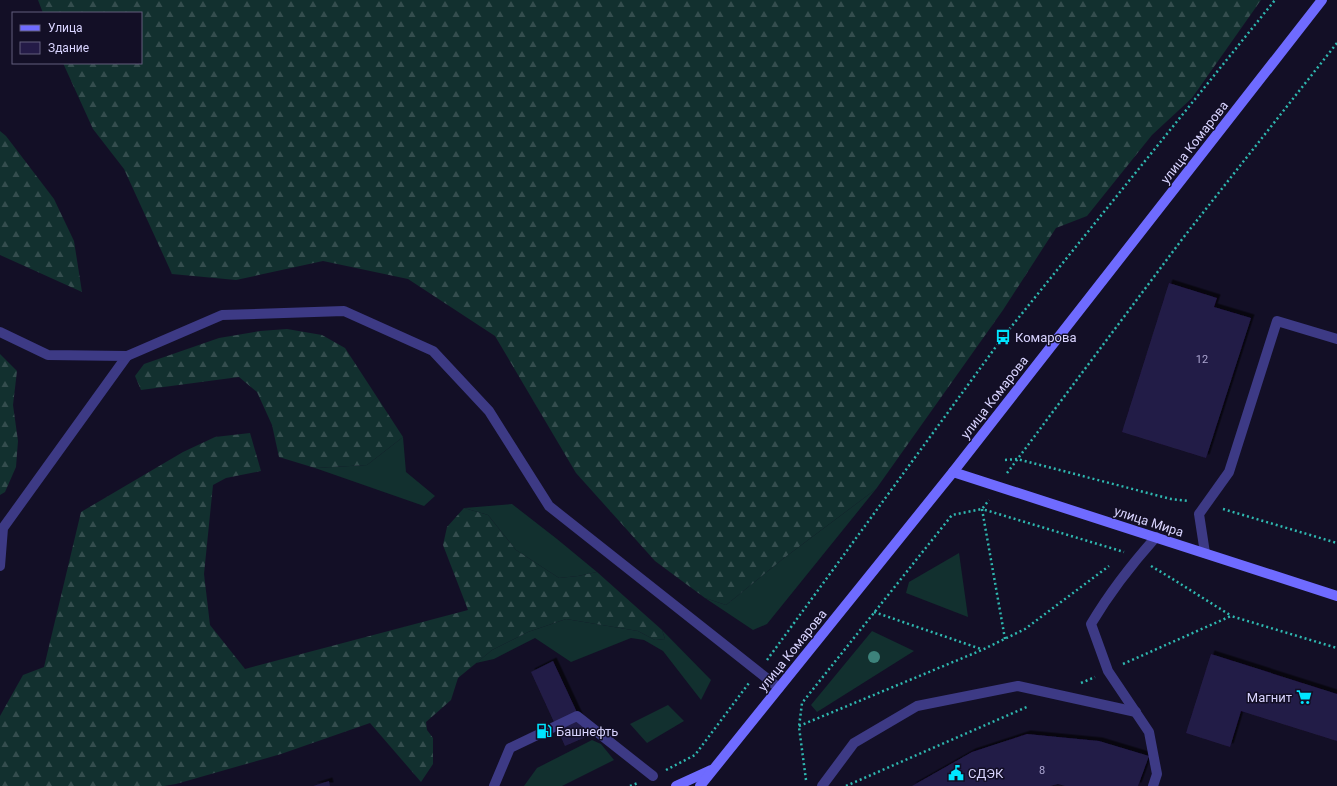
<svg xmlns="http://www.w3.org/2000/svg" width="1337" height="786" viewBox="0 0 1337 786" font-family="Roboto,sans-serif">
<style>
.grass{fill:#12302f}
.forest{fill:url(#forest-firs)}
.building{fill:#241b47;filter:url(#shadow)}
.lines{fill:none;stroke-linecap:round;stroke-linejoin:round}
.path{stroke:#2fb8b0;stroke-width:2.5;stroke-dasharray:2 3;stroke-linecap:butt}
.service{stroke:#3d3a85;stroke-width:10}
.minor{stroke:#3d3a85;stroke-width:10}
.secondary{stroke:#6f6bff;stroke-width:10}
.tree{fill:#3d827b}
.labels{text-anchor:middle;stroke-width:3;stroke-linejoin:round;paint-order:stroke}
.number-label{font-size:11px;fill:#aca6d1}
.street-label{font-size:13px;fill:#d9d4ff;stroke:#130f26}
.poi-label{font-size:13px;fill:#d9d4ff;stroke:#130f26;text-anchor:start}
</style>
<defs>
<pattern id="forest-firs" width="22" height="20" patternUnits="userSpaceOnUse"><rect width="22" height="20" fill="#12302f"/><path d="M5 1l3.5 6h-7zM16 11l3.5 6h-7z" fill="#344d4e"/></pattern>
<filter id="shadow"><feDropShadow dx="3.5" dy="-3.5" stdDeviation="0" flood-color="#0009"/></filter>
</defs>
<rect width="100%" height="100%" fill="#130f26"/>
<!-- grass -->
<g class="grass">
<polygon points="403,437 406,472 435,496 424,506 315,468 367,465"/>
<polygon points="876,489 767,624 753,630 705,598 726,605 784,558"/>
<polygon points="512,504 557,539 597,572 578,576 559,578 516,550 488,515 464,508"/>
<polygon points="959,553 968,617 906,593 909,582"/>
<polygon points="566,619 638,631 655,640 665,639 662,630 711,680 701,700 663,651 644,640 631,638 571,662 535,638 494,659 476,663 492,650 528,632"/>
<polygon points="872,631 914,651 817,712 811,705"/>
<polygon points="668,705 684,721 647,743 630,724"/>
<polygon points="592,740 601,744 614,760 562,786 524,786 537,768"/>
</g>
<!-- forest -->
<g class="forest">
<polygon points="38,0 1261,0 1192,98 1152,135 1087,216 1056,228 1003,310 876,489 784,558 726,605 705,598 655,561 576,473 495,336 408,279 323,261 236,280 172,274 124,169 93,129 63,63 141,63 141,13 43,13"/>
<polygon points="0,131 6,136 54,199 74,241 82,292 0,255"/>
<polygon points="287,329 322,335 345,348 403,437 367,465 315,468 279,457 272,425 257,392 239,377 141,390 135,376 144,364 219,338 260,331"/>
<polygon points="0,354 17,371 13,405 18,441 16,467 5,492 0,495"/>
<polygon points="250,433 261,471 226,478 213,485 204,574 210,625 245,669 468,610 443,545 447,527 464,508 488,515 516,550 559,578 578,576 597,572 662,630 665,639 655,640 638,631 566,619 528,632 492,650 458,678 451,700 426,722 427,730 433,738 433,764 421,782 370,723 281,754 176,784 164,786 0,786 0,716 23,675 44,667 81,512 183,452 215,437"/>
</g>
<!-- building -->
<g class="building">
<polygon points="1169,283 1217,298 1214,307 1251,318 1206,458 1122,432"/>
<polygon points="1211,654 1337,694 1337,741 1241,711 1230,747 1186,733"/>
<polygon points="553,661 588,736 565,746 531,672"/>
<polygon points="1027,734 1099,741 1149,756 1138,786 1065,786 1058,784 1050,786 912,786 972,752"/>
<polygon points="329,781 330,786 313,786"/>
</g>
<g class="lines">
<!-- path -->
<g class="path">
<polyline points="1005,460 1017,459 1171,499 1189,501"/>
<polyline points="1007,473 1183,238 1337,43"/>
<polyline points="1223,509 1337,543"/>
<polyline points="1151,566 1171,578 1230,615"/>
<polyline points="874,612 981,649"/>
<polyline points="1005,639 982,509 1124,552"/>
<polyline points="767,660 1003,337 1275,0"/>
<polyline points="1123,664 1231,616 1337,648"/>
<polyline points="1081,683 1095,677"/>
<polyline points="799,726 982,650 1025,629 1109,566"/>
<polyline points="666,770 695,755 749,683"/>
<polyline points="806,780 799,727 802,703 952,515 982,509 989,500"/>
<polyline points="630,786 638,783"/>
<polyline points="846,786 1029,706"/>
</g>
<!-- service -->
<g class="service">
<polyline points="1205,553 1199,514 1229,472 1277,321 1337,339"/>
<polyline points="0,566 3,528 127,356"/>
<polyline points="494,786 510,748 577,716 653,776"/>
<polyline points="822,786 854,743 917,706 1018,686 1136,712"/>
<path d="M1153,786l4,-12 -8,-42 -41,-61 -17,-47c19,-32 40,-59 65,-87"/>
</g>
<!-- minor -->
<polyline class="minor" points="0,332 48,355 127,356 222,315 344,311 433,351 489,411 549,506 779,688"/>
<!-- secondary -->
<g class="secondary">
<polyline points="953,472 1337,596"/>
<polyline points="676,786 711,770"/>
<polyline points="700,786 953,472 1322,0"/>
</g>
</g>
<!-- trees -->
<circle class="tree" cx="874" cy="657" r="6"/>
<!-- icons -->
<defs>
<symbol id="bus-bare" viewBox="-9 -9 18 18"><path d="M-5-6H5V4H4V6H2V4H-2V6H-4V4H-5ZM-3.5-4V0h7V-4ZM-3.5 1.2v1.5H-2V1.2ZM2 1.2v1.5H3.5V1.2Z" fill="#00e5ff" stroke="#130f26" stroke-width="2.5" paint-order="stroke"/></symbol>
<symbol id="supermarket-bare" viewBox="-9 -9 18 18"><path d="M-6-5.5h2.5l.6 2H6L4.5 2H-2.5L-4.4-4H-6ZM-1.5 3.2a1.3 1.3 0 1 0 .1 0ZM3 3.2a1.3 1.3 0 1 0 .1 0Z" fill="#00e5ff" stroke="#130f26" stroke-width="2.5" paint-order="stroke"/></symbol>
<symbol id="fuel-bare" viewBox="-9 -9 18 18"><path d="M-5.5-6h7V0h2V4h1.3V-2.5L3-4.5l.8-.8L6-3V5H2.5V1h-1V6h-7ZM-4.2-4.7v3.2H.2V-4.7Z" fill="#00e5ff" stroke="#130f26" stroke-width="2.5" paint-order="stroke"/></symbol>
<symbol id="civic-bare" viewBox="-9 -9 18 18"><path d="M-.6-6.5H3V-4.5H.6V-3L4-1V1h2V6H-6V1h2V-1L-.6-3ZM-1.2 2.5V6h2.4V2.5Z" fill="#00e5ff" stroke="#130f26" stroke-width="2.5" paint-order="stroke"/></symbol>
</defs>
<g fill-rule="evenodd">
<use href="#bus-bare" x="992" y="326" width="22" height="22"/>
<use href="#supermarket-bare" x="1293" y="686" width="22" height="22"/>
<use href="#fuel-bare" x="533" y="720" width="22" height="22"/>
<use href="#civic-bare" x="945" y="762" width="22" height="22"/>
</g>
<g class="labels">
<!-- number labels -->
<g class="number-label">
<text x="1202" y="363">12</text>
<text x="1042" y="774">8</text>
</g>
<!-- street labels -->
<g class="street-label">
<text transform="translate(1194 142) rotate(-52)" y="5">улица Комарова</text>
<text transform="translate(994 397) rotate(-52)" y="5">улица Комарова</text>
<text transform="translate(1149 521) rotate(18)" y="5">улица Мира</text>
<text transform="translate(792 650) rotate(-51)" y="5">улица Комарова</text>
</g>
<!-- poi labels -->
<g class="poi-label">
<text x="1015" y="342">Комарова</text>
<text x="1292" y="702" text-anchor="end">Магнит</text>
<text x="556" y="736">Башнефть</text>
<text x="968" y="778">СДЭК</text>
</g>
</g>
<!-- legend -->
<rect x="12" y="12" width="130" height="52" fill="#130f26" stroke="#625e7d"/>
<rect x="20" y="25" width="20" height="6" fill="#6f6bff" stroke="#625e7d"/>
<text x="48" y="32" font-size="12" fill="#d9d4ff">Улица</text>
<rect x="20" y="42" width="20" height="12" fill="#241b47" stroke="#625e7d"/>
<text x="48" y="52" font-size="12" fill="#d9d4ff">Здание</text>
</svg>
